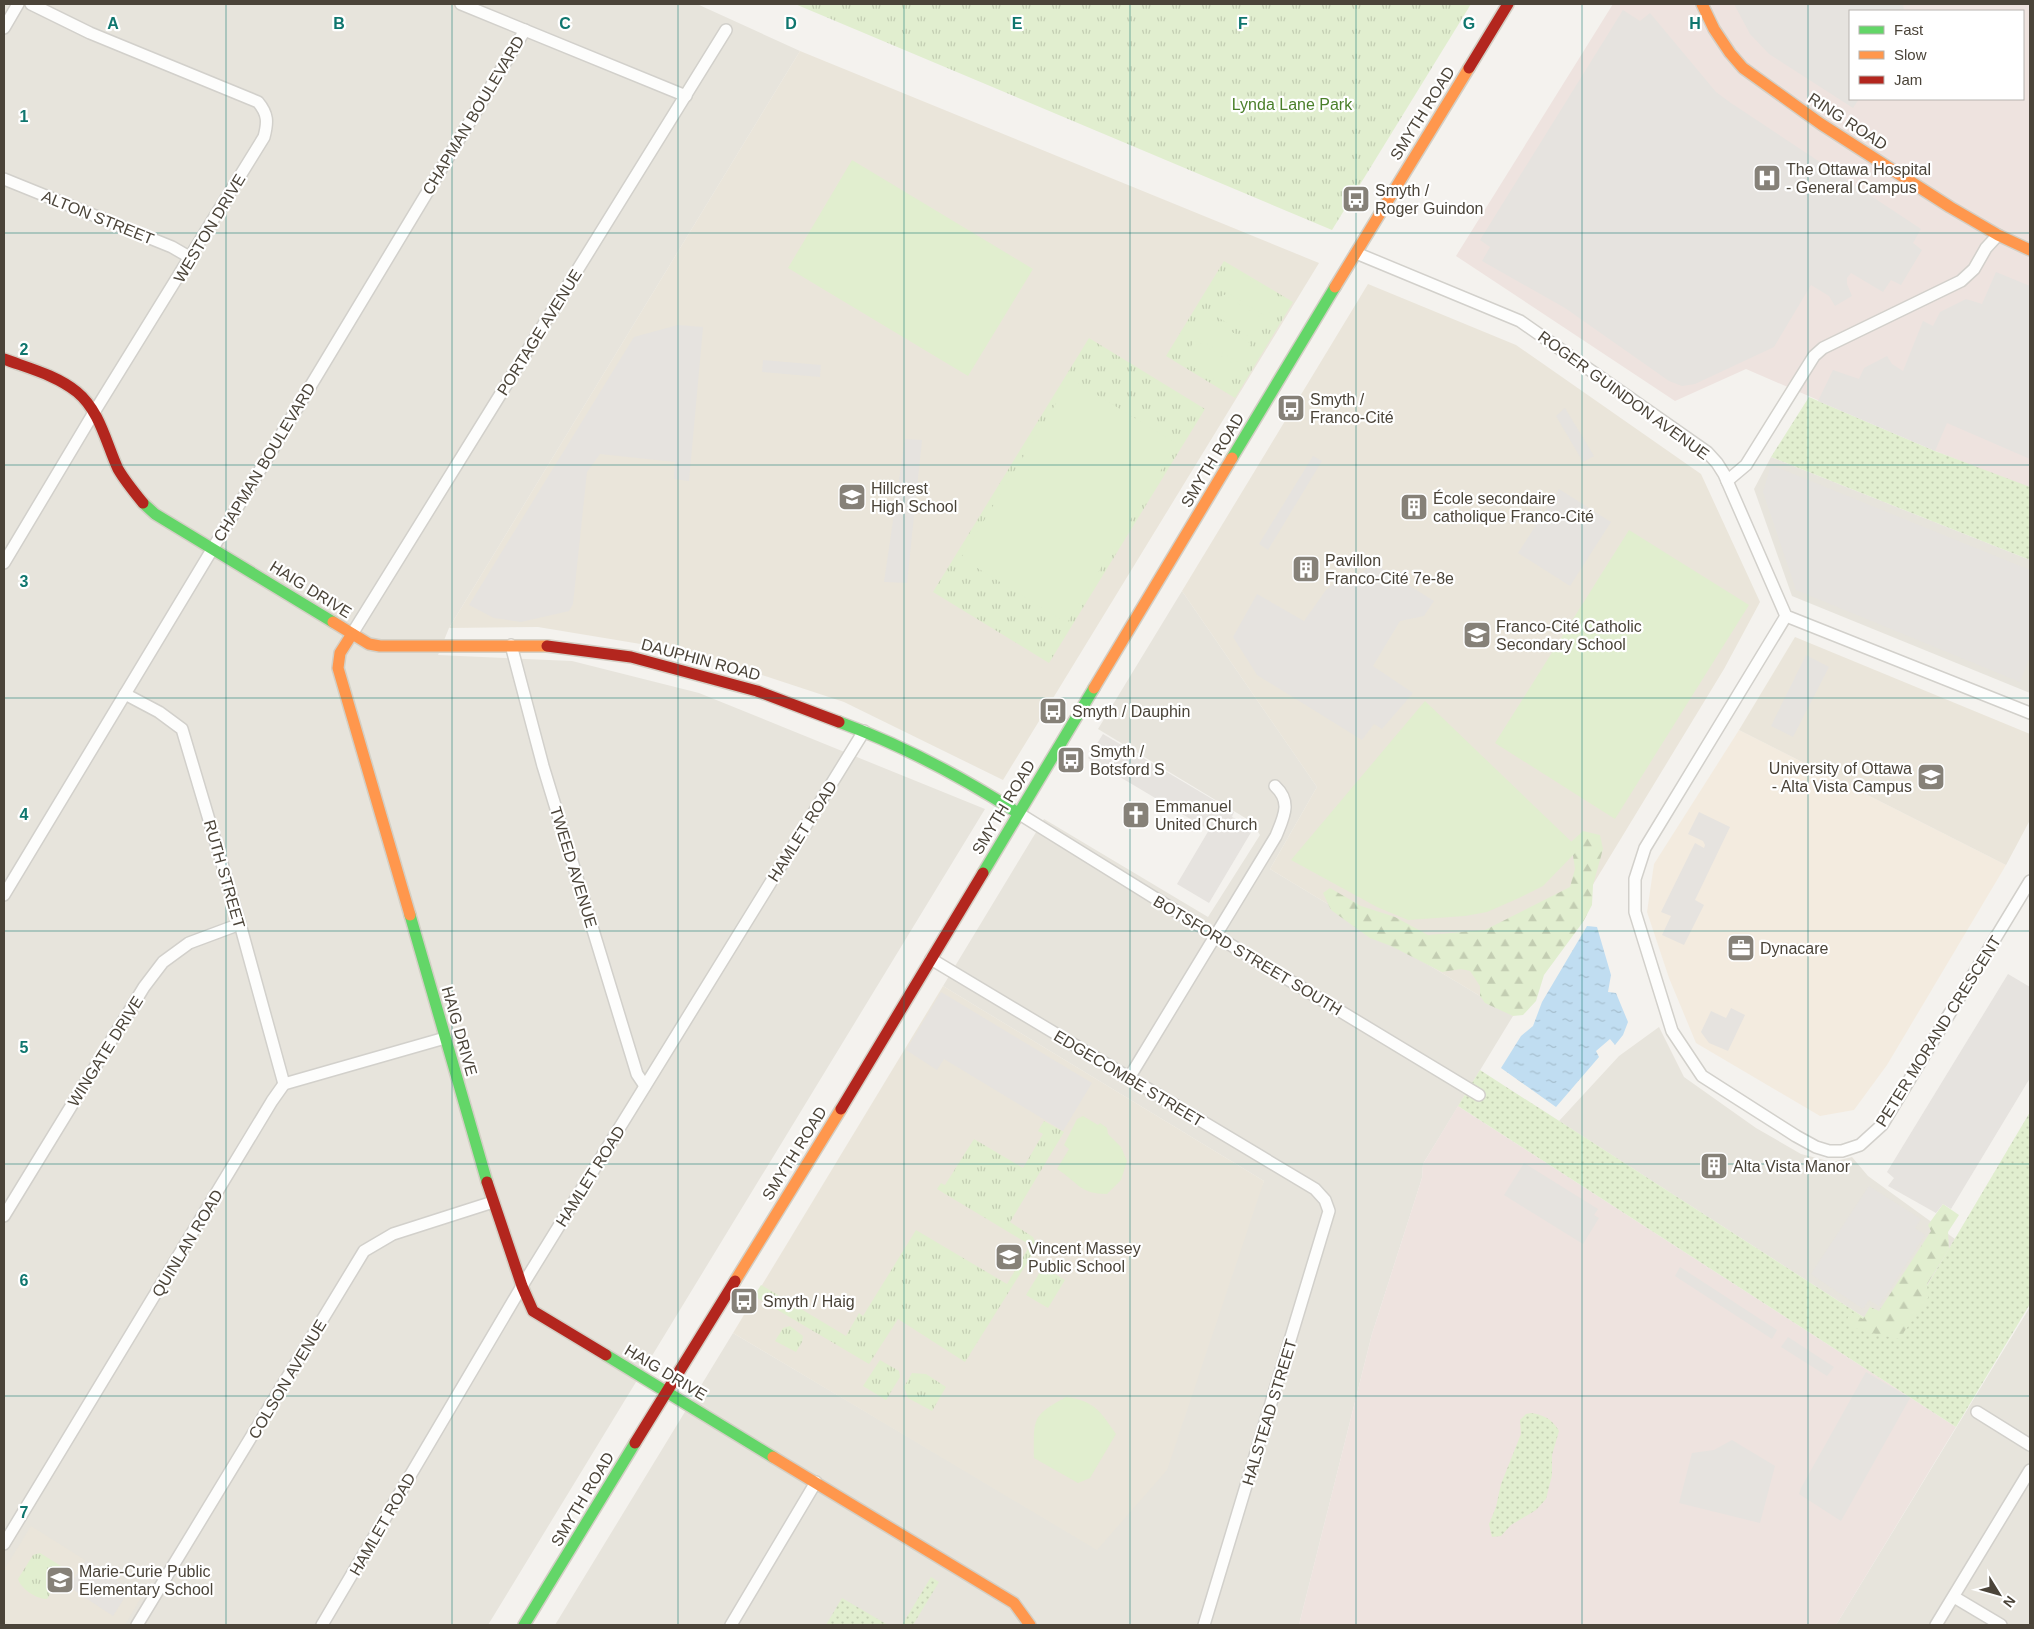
<svg xmlns="http://www.w3.org/2000/svg" width="2034" height="1629" viewBox="0 0 2034 1629" font-family="Arial,sans-serif">
<style>
.residential{fill:#e7e4dc}
.commercial{fill:#f3ebdf}
.education{fill:#eae5da}
.medical{fill:#eee3df;fill-rule:evenodd}
.grass{fill:url(#grass-dots)}
.forest{fill:url(#forest-firs)}
.park{fill:url(#park-tufts)}
.pitch{fill:#e1eecf}
.parking{fill:#e6e3df}
.water{fill:url(#water-ripples)}
.lines{fill:none;stroke-linecap:round;stroke-linejoin:round}
.street-casing{stroke:#d2d0cb;stroke-width:14}
.fast-casing{stroke:#d3cfc5;stroke-width:14}
.slow-casing{stroke:#d3cfc5;stroke-width:14}
.jam-casing{stroke:#d3cfc5;stroke-width:14}
.street{stroke:#fdfdfc;stroke-width:11}
.fast{stroke:#63d668;stroke-width:11}
.slow{stroke:#ff974d;stroke-width:11}
.jam{stroke:#b3261e;stroke-width:11}
.grid{fill:none;stroke:#0f766e;stroke-width:1;stroke-opacity:0.55}
.labels{text-anchor:middle;stroke-width:4.5;stroke-linejoin:round;paint-order:stroke}
.park-label{font-size:16px;fill:#4a7f2a;stroke:#fff}
.street-label{font-size:16px;fill:#4b4439;stroke:#fff}
.poi-label{font-size:16px;fill:#4b4439;stroke:#fff;text-anchor:start}
.grid-label{font-size:16px;text-anchor:middle;font-weight:bold;fill:#0f766e;stroke:#fff;stroke-width:4.5;stroke-linejoin:round;paint-order:stroke}
</style>
<defs>
<pattern id="grass-dots" width="8" height="8" patternUnits="userSpaceOnUse" patternTransform="scale(1.25)"><rect width="8" height="8" fill="#e1eecf"/><path d="M2 2h.1M6 6h.1" fill="none" stroke="#c3cdb2" stroke-width="1.8" stroke-linecap="round"/></pattern>
<pattern id="forest-firs" width="22" height="20" patternUnits="userSpaceOnUse" patternTransform="scale(1.25)"><rect width="22" height="20" fill="#e1eecf"/><path d="M5 1l3.5 6h-7zM16 11l3.5 6h-7z" fill="#c3cdb2"/></pattern>
<pattern id="park-tufts" width="24" height="20" patternUnits="userSpaceOnUse" patternTransform="scale(1.25)"><rect width="24" height="20" fill="#e1eecf"/><path d="M3 7l-1-3M5 7V3M7 7l1-3M15 17l-1-3M17 17v-4M19 17l1-3" fill="none" stroke="#c3cdb2"/></pattern>
<pattern id="water-ripples" width="26" height="14" patternUnits="userSpaceOnUse" patternTransform="scale(1.25)"><rect width="26" height="14" fill="#c0ddf1"/><path d="M2 4q2-2 4 0t4 0M15 11q2-2 4 0t4 0" fill="none" stroke="#a6bfcf"/></pattern>
</defs>
<rect width="100%" height="100%" fill="#f4f2ee"/>
<!-- residential -->
<g class="residential">
<polygon points="4,4 697,4 800,51 449,628 438,655 572,661 699,693 985,809 488,1625 4,1625"/>
<polygon points="1771,457 2030,560 2030,693 1792,596 1754,489"/>
<polygon points="1182,591 1317,787 1270,869 1513,1016 1423,1164 1422,1178 1372,1334 1299,1625 555,1625 733,1333 1097,1549 1264,1181 943,986 1044,819 1208,917 1260,835 1252,822 1098,729"/>
<polygon points="1659,1027 1684,1077 1756,1128 1801,1154 1832,1162 1852,1157 1868,1176 1955,1239 1896,1338 1559,1121 1619,1056"/>
<polygon points="2030,1307 2030,1625 1836,1625 1978,1392"/>
</g>
<!-- commercial -->
<polygon class="commercial" points="1739,730 2006,865 1887,1065 1854,1110 1820,1116 1696,1043 1669,978 1647,912 1654,864"/>
<!-- education -->
<g class="education">
<polygon points="800,51 1319,263 1003,780 844,702 695,653 538,627 449,628"/>
<polygon points="1368,284 1516,345 1701,474 1760,602 1724,669 1513,1016 1270,869 1317,787 1182,591"/>
<polygon points="1795,637 2030,734 2030,820 2006,865 1739,730"/>
<polygon points="943,986 1264,1181 1167,1470 1097,1550 733,1333"/>
<polygon points="31,1526 142,1596 125,1625 4,1625 4,1570"/>
</g>
<!-- medical -->
<g class="medical">
<path d="M1613,4h417v485l-92,-37 -192,-83 -71,32 -219,-145zM1850,11h173v88h-173z"/>
<polygon points="1458,1106 1956,1427 1836,1625 1299,1625 1372,1334 1422,1178 1423,1164"/>
</g>
<!-- grass -->
<g class="grass">
<polygon points="1809,397 1935,451 2030,487 2030,560 1771,457"/>
<polygon points="1480,1070 1896,1338 2030,1112 2030,1304 1956,1427 1458,1106"/>
<path d="M1531,1413c13,2 21,6 28,18l-7,24v20l-6,24 -10,11 -25,15 -10,11 -9,1 -3,-13 7,-17 5,-23 20,-50 -1,-14 6,-6z"/>
<polygon points="931,1577 939,1582 913,1625 902,1625"/>
<polygon points="842,1598 888,1625 826,1625"/>
</g>
<!-- forest -->
<g class="forest">
<polygon points="1583,831 1600,835 1603,849 1593,885 1592,905 1583,922 1544,975 1536,1001 1523,1015 1513,1016 1485,1003 1480,996 1480,986 1470,971 1461,969 1442,972 1391,946 1370,938 1331,910 1323,893 1330,888 1361,906 1395,917 1428,935 1485,930 1570,887 1575,869 1571,842"/>
<polygon points="1943,1204 1959,1215 1948,1232 1949,1249 1927,1284 1928,1298 1899,1339 1862,1331 1845,1323 1851,1312 1863,1319 1870,1307 1879,1311 1931,1231 1928,1225"/>
</g>
<!-- park -->
<g class="park">
<polygon points="795,4 1471,4 1332,230"/>
<polygon points="1224,261 1293,302 1235,398 1166,356"/>
<polygon points="1089,338 1205,409 1049,663 933,592"/>
<polygon points="1044,1121 1064,1132 1010,1222 1033,1237 1037,1247 965,1362 898,1319 869,1364 754,1296 761,1285 846,1336 859,1313 863,1316 916,1230 1007,1284 1030,1245 937,1189 941,1183 945,1185 974,1139 1023,1168 1043,1134 1038,1131"/>
<polygon points="1043,1267 1065,1280 1048,1308 1026,1295"/>
<polygon points="790,1326 803,1336 802,1342 796,1352 775,1341 783,1328"/>
<polygon points="880,1360 899,1371 900,1377 886,1400 863,1386"/>
<polygon points="912,1373 926,1374 946,1387 932,1411 908,1398 904,1387"/>
<path d="M40,1553l21,13 2,7 -16,26c-11,0 -26,-10 -29,-20l15,-24z"/>
</g>
<!-- pitch -->
<g class="pitch">
<polygon points="852,160 1033,269 968,376 788,268"/>
<polygon points="1237,271 1279,297 1267,317 1225,291"/>
<polygon points="1223,294 1265,320 1253,339 1211,313"/>
<polygon points="1208,317 1251,344 1239,363 1196,337"/>
<polygon points="1195,340 1237,366 1225,386 1182,360"/>
<polygon points="1071,379 1177,444 1067,623 961,558"/>
<polygon points="1629,530 1749,605 1615,819 1495,743"/>
<polygon points="1425,701 1579,849 1543,886 1519,898 1487,912 1465,916 1408,920 1377,907 1291,860"/>
<path d="M1083,1116l15,9 2,-2 7,5 1,6 13,13 6,14 -6,19 -14,14c-28,0 -29,-12 -50,-25l12,-20 -5,-4 13,-26z"/>
<path d="M1066,1397c29,4 34,14 50,37l-26,44 -12,5 -44,-25c0,-39 -3,-42 32,-61z"/>
</g>
<!-- parking -->
<g class="parking">
<polygon points="1734,4 1903,4 1904,11 1850,11 1850,99 1859,99 1853,108 1769,54 1750,34"/>
<polygon points="1623,10 1640,21 1650,13 1716,92 1731,103 1921,229 1913,243 1922,250 1901,285 1891,280 1883,292 1851,273 1847,278 1847,284 1852,296 1835,306 1829,296 1811,285 1774,347 1695,384 1682,386 1669,381 1565,308 1482,261 1490,247 1480,240"/>
<polygon points="1996,272 2030,286 2030,459 1947,423 1935,451 1818,401 1833,370 1859,379 1864,368 1887,356 1892,364 1903,371 1923,321 1933,326 1940,312 1966,299 1982,304"/>
<polygon points="678,325 703,327 689,481 674,479 675,462 600,454 587,472 573,604 569,611 521,622 494,618 469,605 634,337"/>
<polygon points="763,360 821,365 820,377 762,372"/>
<polygon points="1565,408 1594,456 1583,462 1556,416"/>
<polygon points="905,439 922,440 907,583 884,582"/>
<polygon points="1313,456 1322,461 1268,550 1259,544"/>
<polygon points="1771,465 2030,570 2030,657 2020,682 1796,590 1763,492"/>
<polygon points="1559,489 1611,522 1570,586 1518,553"/>
<polygon points="1372,562 1434,601 1424,616 1400,621 1373,666 1413,693 1382,729 1374,724 1362,740 1257,675 1233,637 1257,594 1304,621 1326,590 1345,575 1359,577"/>
<polygon points="1806,655 1829,667 1793,737 1771,726"/>
<polygon points="1103,734 1234,812 1232,817 1253,829 1209,903 1177,884 1209,830 1088,758"/>
<polygon points="1699,812 1730,827 1695,900 1704,905 1684,945 1662,935 1671,916 1661,912 1695,843 1704,848 1705,845 1703,841 1688,834"/>
<polygon points="2008,974 2030,987 2030,1078 1951,1209 1943,1204 1936,1213 1888,1186 1894,1178 1887,1172"/>
<polygon points="941,992 1092,1083 1063,1131 944,1059 937,1070 906,1050"/>
<polygon points="1731,1008 1745,1015 1728,1051 1709,1043 1701,1032 1711,1011 1726,1018"/>
<polygon points="1524,1163 1598,1209 1594,1215 1599,1218 1583,1244 1504,1195"/>
<polygon points="1869,1186 1921,1219 1915,1228 1925,1235 1879,1306 1869,1300 1863,1309 1811,1274"/>
<polygon points="1680,1267 1777,1330 1772,1339 1675,1276"/>
<polygon points="1788,1337 1834,1367 1827,1376 1781,1347"/>
<polygon points="1866,1372 1910,1398 1841,1521 1799,1494 1801,1488"/>
<polygon points="1732,1440 1775,1466 1760,1523 1679,1503 1692,1453 1714,1450"/>
<polygon points="86,1560 130,1589 113,1616 69,1587"/>
</g>
<!-- water -->
<polygon class="water" points="1587,926 1597,927 1611,975 1608,992 1616,993 1628,1022 1623,1035 1615,1045 1610,1039 1596,1051 1599,1057 1556,1107 1501,1068 1521,1036 1533,1026 1542,1002"/>
<g class="lines">
<defs>
<g id="street">
<polyline points="461,4 686,96"/>
<polyline points="4,28 18,4"/>
<polyline points="4,179 172,247 191,258"/>
<polyline points="1356,253 1520,321 1707,452 1717,463 1724,474 1786,616 2030,713"/>
<polyline points="1727,481 1746,465 1814,356 1823,348 1961,281 1974,269 1986,248 1998,235"/>
<path d="M4,563l89,-149 171,-277c4,-15 4,-23 -6,-35l-168,-69 -59,-29"/>
<polyline points="1786,616 1645,848 1635,879 1635,912 1672,1031 1702,1076 1796,1136 1816,1147 1829,1151 1842,1151 1860,1145 1882,1125 2030,881"/>
<polyline points="352,634 726,30"/>
<polyline points="511,645 543,766 637,1074 645,1086"/>
<polyline points="125,694 159,712 182,729 240,924 284,1084"/>
<polyline points="1018,813 1216,936 1479,1095"/>
<polyline points="4,895 525,30"/>
<polyline points="931,959 1315,1189 1325,1200 1329,1211 1204,1625"/>
<path d="M1129,1078l147,-242c8,-20 16,-34 -1,-50"/>
<polyline points="4,1216 144,987 163,962 189,943 240,924"/>
<polyline points="1977,1412 2030,1445"/>
<polyline points="4,1544 272,1101 284,1084 445,1038"/>
<polyline points="1954,1597 2001,1625"/>
<polyline points="137,1625 364,1251 393,1234 493,1202"/>
<polyline points="322,1625 522,1286 864,731"/>
<polyline points="731,1625 816,1482"/>
<polyline points="1936,1625 2030,1470"/>
</g>
<g id="fast">
<polyline points="1232,458 1335,287"/>
<polyline points="143,503 155,514 333,622"/>
<path d="M839,722c63,23 123,55 179,91"/>
<polyline points="983,873 1094,688"/>
<polyline points="410,915 487,1182"/>
<polyline points="606,1355 773,1457"/>
<polyline points="524,1625 635,1443"/>
</g>
<g id="slow">
<polyline points="1702,4 1714,29 1730,53 1743,68 1821,124 1950,207 1998,235 2030,250"/>
<polyline points="1335,287 1469,68"/>
<polyline points="333,622 369,644 380,646 547,646"/>
<polyline points="352,634 340,653 338,668 410,915"/>
<polyline points="1094,688 1232,458"/>
<polyline points="735,1281 841,1109"/>
<polyline points="773,1457 1014,1603 1030,1625"/>
</g>
<g id="jam">
<polyline points="1469,68 1508,4"/>
<path d="M4,359c24,9 52,16 73,33 23,19 29,51 41,77 7,12 16,23 25,34"/>
<polyline points="547,646 631,657 757,691 839,722"/>
<polyline points="841,1109 983,873"/>
<polyline points="487,1182 522,1286 533,1311 606,1355"/>
<polyline points="635,1443 735,1281"/>
</g>
</defs>
<!-- street casing -->
<use href="#street" class="street-casing"/>
<!-- fast casing -->
<use href="#fast" class="fast-casing"/>
<!-- slow casing -->
<use href="#slow" class="slow-casing"/>
<!-- jam casing -->
<use href="#jam" class="jam-casing"/>
<!-- street -->
<use href="#street" class="street"/>
<!-- fast -->
<use href="#fast" class="fast"/>
<!-- slow -->
<use href="#slow" class="slow"/>
<!-- jam -->
<use href="#jam" class="jam"/>
</g>
<!-- grid -->
<path class="grid" d="M226,4v1621M452,4v1621M678,4v1621M904,4v1621M1130,4v1621M1356,4v1621M1582,4v1621M1808,4v1621M4,233h2026M4,465h2026M4,698h2026M4,931h2026M4,1164h2026M4,1396h2026"/>
<!-- icons -->
<defs>
<symbol id="hospital-square" viewBox="-11 -11 22 22"><rect x="-9" y="-9" width="18" height="18" rx="4" fill="#868178" stroke="#fff"/><path d="M-5-5h3v3.5h4V-5h3V5h-3V1.5h-4V5h-3Z" fill="#fff"/></symbol>
<symbol id="bus-square" viewBox="-11 -11 22 22"><rect x="-9" y="-9" width="18" height="18" rx="4" fill="#868178" stroke="#fff"/><path d="M-5-6H5V4H4V6H2V4H-2V6H-4V4H-5ZM-3.5-4V0h7V-4ZM-3.5 1.2v1.5H-2V1.2ZM2 1.2v1.5H3.5V1.2Z" fill="#fff"/></symbol>
<symbol id="school-square" viewBox="-11 -11 22 22"><rect x="-9" y="-9" width="18" height="18" rx="4" fill="#868178" stroke="#fff"/><path d="M0-5L7-2L0 1L-7-2ZM-4 1L0 2.5L4 1V4Q0 6-4 4Z" fill="#fff"/></symbol>
<symbol id="building-square" viewBox="-11 -11 22 22"><rect x="-9" y="-9" width="18" height="18" rx="4" fill="#868178" stroke="#fff"/><path d="M-4-6H4V6H1V3H-1V6H-4ZM-2.5-4.3h1.7v1.8h-1.7ZM.8-4.3h1.7v1.8H.8ZM-2.5-1h1.7V.8h-1.7ZM.8-1h1.7V.8H.8Z" fill="#fff"/></symbol>
<symbol id="university-square" viewBox="-11 -11 22 22"><rect x="-9" y="-9" width="18" height="18" rx="4" fill="#868178" stroke="#fff"/><path d="M0-5L7-2L0 1L-7-2ZM-4 1L0 2.5L4 1V4Q0 6-4 4Z" fill="#fff"/></symbol>
<symbol id="church-square" viewBox="-11 -11 22 22"><rect x="-9" y="-9" width="18" height="18" rx="4" fill="#868178" stroke="#fff"/><path d="M-1.2-6h2.4v3.5h3.3v2.4h-3.3V6h-2.4V-.1h-3.3v-2.4h3.3Z" fill="#fff"/></symbol>
<symbol id="office-square" viewBox="-11 -11 22 22"><rect x="-9" y="-9" width="18" height="18" rx="4" fill="#868178" stroke="#fff"/><path d="M-6-3h4V-5.5h4V-3h4V5H-6ZM-1-4.5V-3h2v-1.5ZM-6 0V1H6V0Z" fill="#fff"/></symbol>
</defs>
<g fill-rule="evenodd">
<use href="#hospital-square" x="1751" y="162" width="32" height="32"/>
<use href="#bus-square" x="1340" y="183" width="32" height="32"/>
<use href="#bus-square" x="1275" y="392" width="32" height="32"/>
<use href="#school-square" x="836" y="481" width="32" height="32"/>
<use href="#building-square" x="1398" y="491" width="32" height="32"/>
<use href="#building-square" x="1290" y="553" width="32" height="32"/>
<use href="#school-square" x="1461" y="619" width="32" height="32"/>
<use href="#bus-square" x="1037" y="695" width="32" height="32"/>
<use href="#bus-square" x="1055" y="744" width="32" height="32"/>
<use href="#university-square" x="1915" y="761" width="32" height="32"/>
<use href="#church-square" x="1120" y="799" width="32" height="32"/>
<use href="#office-square" x="1725" y="932" width="32" height="32"/>
<use href="#building-square" x="1698" y="1150" width="32" height="32"/>
<use href="#school-square" x="993" y="1241" width="32" height="32"/>
<use href="#bus-square" x="728" y="1285" width="32" height="32"/>
<use href="#school-square" x="44" y="1564" width="32" height="32"/>
</g>
<g class="labels">
<!-- park labels -->
<g class="park-label">
<text x="1292" y="110">Lynda Lane Park</text>
</g>
<!-- street labels -->
<g class="street-label">
<text transform="translate(1422 113) rotate(-58)" y="6">SMYTH ROAD</text>
<text transform="translate(473 115) rotate(-59)" y="6">CHAPMAN BOULEVARD</text>
<text transform="translate(1848 121) rotate(33)" y="6">RING ROAD</text>
<text transform="translate(98 217) rotate(22)" y="6">ALTON STREET</text>
<text transform="translate(209 228) rotate(-59)" y="6">WESTON DRIVE</text>
<text transform="translate(539 332) rotate(-58)" y="6">PORTAGE AVENUE</text>
<text transform="translate(1624 395) rotate(36)" y="6">ROGER GUINDON AVENUE</text>
<text transform="translate(1212 460) rotate(-59)" y="6">SMYTH ROAD</text>
<text transform="translate(264 462) rotate(-59)" y="6">CHAPMAN BOULEVARD</text>
<text transform="translate(311 589) rotate(32)" y="6">HAIG DRIVE</text>
<text transform="translate(701 659) rotate(15)" y="6">DAUPHIN ROAD</text>
<text transform="translate(1003 807) rotate(-59)" y="6">SMYTH ROAD</text>
<text transform="translate(802 831) rotate(-58)" y="6">HAMLET ROAD</text>
<text transform="translate(574 867) rotate(73)" y="6">TWEED AVENUE</text>
<text transform="translate(225 874) rotate(74)" y="6">RUTH STREET</text>
<text transform="translate(1248 955) rotate(31)" y="6">BOTSFORD STREET SOUTH</text>
<text transform="translate(460 1031) rotate(74)" y="6">HAIG DRIVE</text>
<text transform="translate(1938 1031) rotate(-58)" y="6">PETER MORAND CRESCENT</text>
<text transform="translate(105 1051) rotate(-58)" y="6">WINGATE DRIVE</text>
<text transform="translate(1129 1078) rotate(31)" y="6">EDGECOMBE STREET</text>
<text transform="translate(794 1153) rotate(-58)" y="6">SMYTH ROAD</text>
<text transform="translate(590 1176) rotate(-58)" y="6">HAMLET ROAD</text>
<text transform="translate(187 1243) rotate(-59)" y="6">QUINLAN ROAD</text>
<text transform="translate(666 1372) rotate(31)" y="6">HAIG DRIVE</text>
<text transform="translate(287 1379) rotate(-59)" y="6">COLSON AVENUE</text>
<text transform="translate(1269 1412) rotate(-73)" y="6">HALSTEAD STREET</text>
<text transform="translate(582 1499) rotate(-59)" y="6">SMYTH ROAD</text>
<text transform="translate(382 1524) rotate(-60)" y="6">HAMLET ROAD</text>
</g>
<!-- poi labels -->
<g class="poi-label">
<text x="1786" y="175">The Ottawa Hospital<tspan x="1786" dy="18">- General Campus</tspan></text>
<text x="1375" y="196">Smyth /<tspan x="1375" dy="18">Roger Guindon</tspan></text>
<text x="1310" y="405">Smyth /<tspan x="1310" dy="18">Franco-Cité</tspan></text>
<text x="871" y="494">Hillcrest<tspan x="871" dy="18">High School</tspan></text>
<text x="1433" y="504">École secondaire<tspan x="1433" dy="18">catholique Franco-Cité</tspan></text>
<text x="1325" y="566">Pavillon<tspan x="1325" dy="18">Franco-Cité 7e-8e</tspan></text>
<text x="1496" y="632">Franco-Cité Catholic<tspan x="1496" dy="18">Secondary School</tspan></text>
<text x="1072" y="717">Smyth / Dauphin</text>
<text x="1090" y="757">Smyth /<tspan x="1090" dy="18">Botsford S</tspan></text>
<text x="1912" y="774" text-anchor="end">University of Ottawa<tspan x="1912" dy="18">- Alta Vista Campus</tspan></text>
<text x="1155" y="812">Emmanuel<tspan x="1155" dy="18">United Church</tspan></text>
<text x="1760" y="954">Dynacare</text>
<text x="1733" y="1172">Alta Vista Manor</text>
<text x="1028" y="1254">Vincent Massey<tspan x="1028" dy="18">Public School</tspan></text>
<text x="763" y="1307">Smyth / Haig</text>
<text x="79" y="1577">Marie-Curie Public<tspan x="79" dy="18">Elementary School</tspan></text>
</g>
</g>
<g class="grid-label">
<text x="113" y="29">A</text>
<text x="339" y="29">B</text>
<text x="565" y="29">C</text>
<text x="791" y="29">D</text>
<text x="1017" y="29">E</text>
<text x="1243" y="29">F</text>
<text x="1469" y="29">G</text>
<text x="1695" y="29">H</text>
<text x="24" y="122">1</text>
<text x="24" y="355">2</text>
<text x="24" y="587">3</text>
<text x="24" y="820">4</text>
<text x="24" y="1053">5</text>
<text x="24" y="1286">6</text>
<text x="24" y="1518">7</text>
</g>
<!-- border -->
<rect width="2034" height="1629" fill="none" stroke="#4b4439" stroke-width="10"/>
<!-- legend -->
<rect x="1849" y="10" width="175" height="90" fill="#ffffff" stroke="#b7b4b0"/>
<rect x="1859" y="26" width="25" height="8" fill="#63d668" stroke="#b7b4b0"/>
<text x="1894" y="35" font-size="15" fill="#4b4439">Fast</text>
<rect x="1859" y="51" width="25" height="8" fill="#ff974d" stroke="#b7b4b0"/>
<text x="1894" y="60" font-size="15" fill="#4b4439">Slow</text>
<rect x="1859" y="76" width="25" height="8" fill="#b3261e" stroke="#b7b4b0"/>
<text x="1894" y="85" font-size="15" fill="#4b4439">Jam</text>
<!-- north arrow -->
<g transform="translate(1999 1594) rotate(127)" stroke="#ffffff" stroke-width="4" paint-order="stroke">
<path d="M0-4L9 19L0 12L-9 19Z" fill="#4b4439"/>
<text y="-8" font-size="14" font-weight="bold" text-anchor="middle" fill="#4b4439">N</text>
</g>
</svg>
